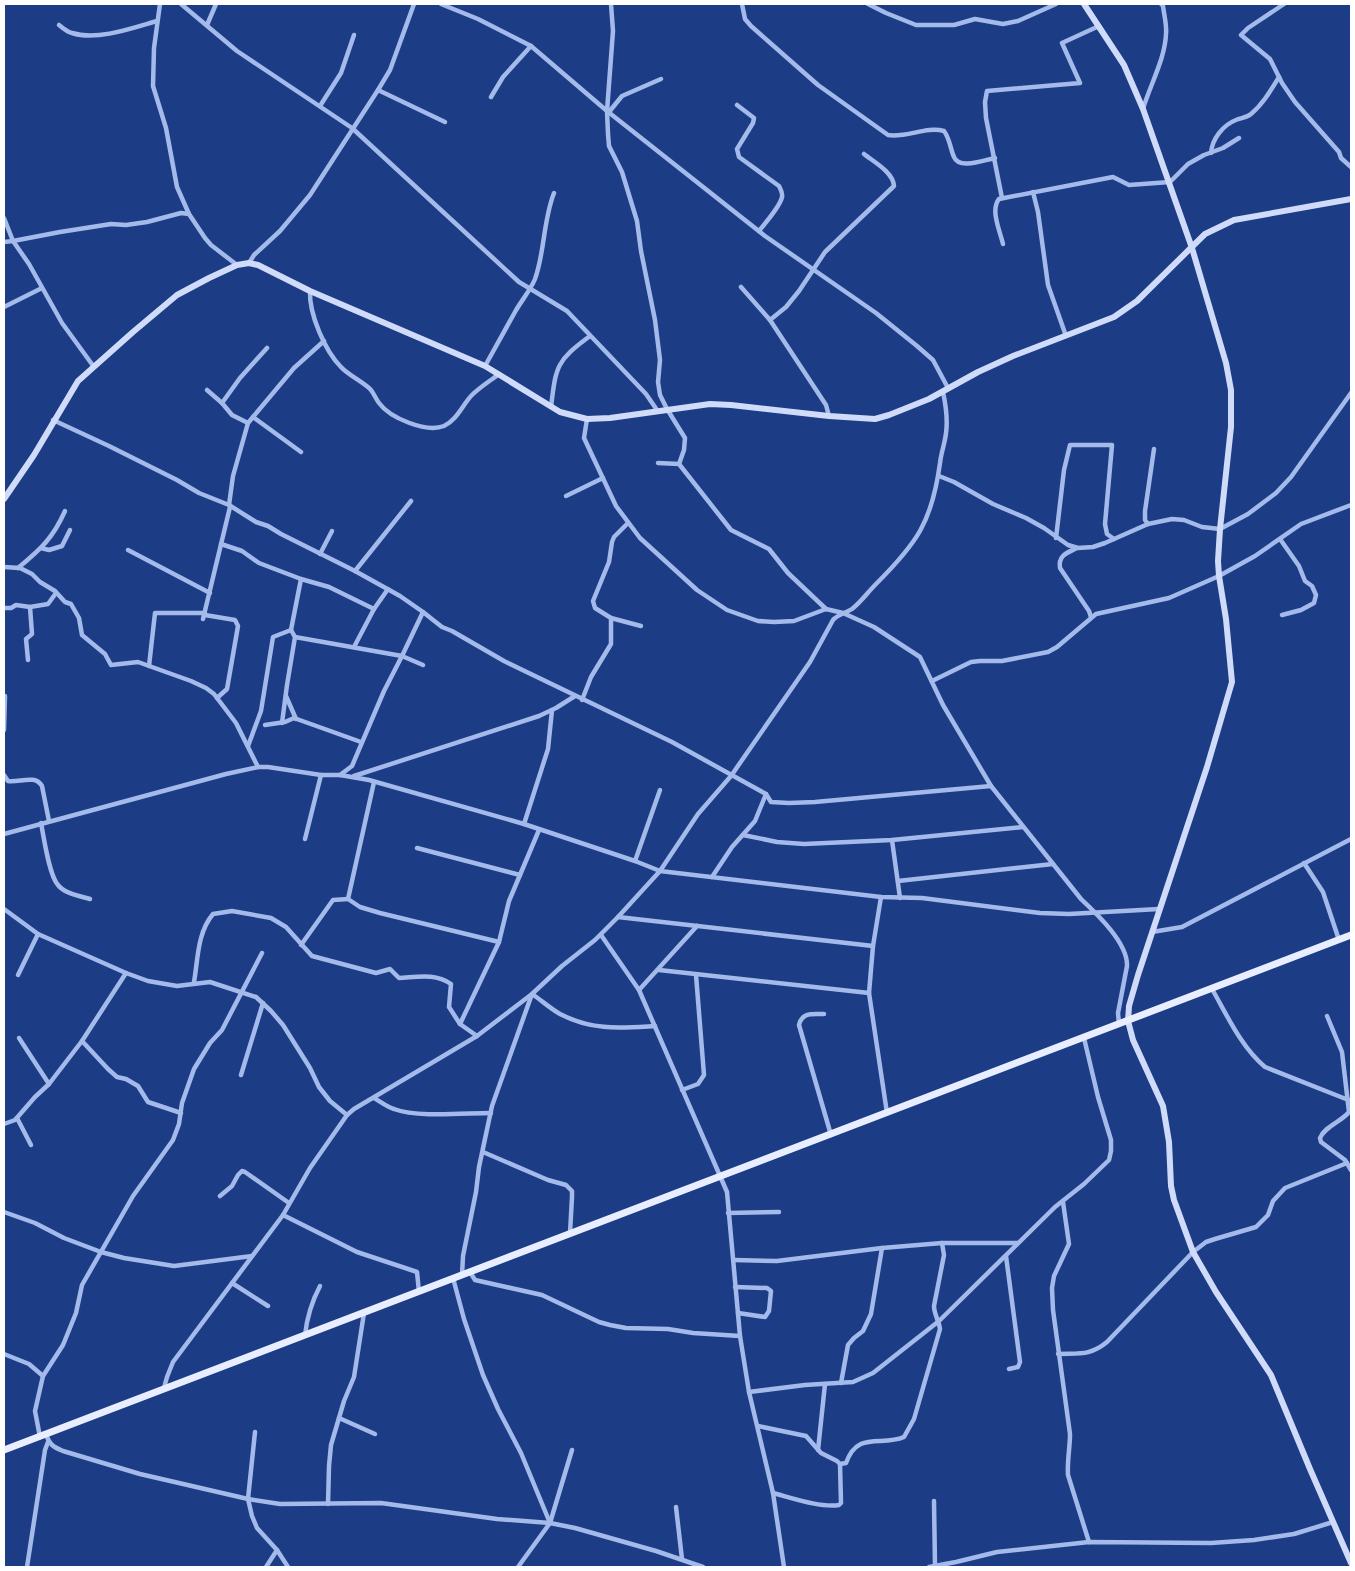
<svg xmlns="http://www.w3.org/2000/svg" width="1355" height="1571" viewBox="0 0 1355 1571" font-family="Poppins,sans-serif">
<style>
.lines{fill:none;stroke-linecap:round;stroke-linejoin:round}
.street{stroke:#a3baeb;stroke-width:4.5}
.secondary{stroke:#cfdbf8;stroke-width:6}
.primary{stroke:#e8eeff;stroke-width:7}
</style>
<rect width="100%" height="100%" fill="#1c3c85"/>
<g class="lines">
<!-- street -->
<g class="street">
<polyline points="160,4 154,48 153,86 166,128 177,187 189,214 205,238 211,245 237,265"/>
<polyline points="181,4 237,51 352,128 519,282 567,311 646,394 657,410"/>
<polyline points="441,4 478,19 531,46 607,111 765,236 876,313 917,346 933,360 948,388"/>
<polyline points="611,4 613,31 607,111 608,134 609,146 622,172 637,221 641,251 655,320 660,360 658,382 660,395 667,409 685,438 684,450 679,464"/>
<path d="M742,4l3,15 6,7 67,59 70,50c19,3 38,-9 56,-4 6,8 6,17 10,26 5,13 30,3 41,1"/>
<polyline points="868,4 886,13 916,25 954,25 975,19 1003,24 1018,21 1056,4"/>
<polyline points="1284,4 1248,28 1241,35 1270,59 1282,83 1295,102 1339,152 1341,158 1351,167"/>
<path d="M59,25c4,3 8,7 13,8 25,8 61,-5 85,-12"/>
<polyline points="207,25 216,4"/>
<polyline points="378,90 445,122"/>
<polyline points="491,97 503,77 531,46"/>
<path d="M737,105l17,13 -1,5 -16,26 2,8 40,29c2,4 4,7 3,11 -2,10 -17,26 -23,34"/>
<polyline points="320,106 341,73 354,35"/>
<path d="M1143,109c7,-24 22,-50 23,-75 1,-9 -2,-19 -3,-28l-2,-2"/>
<polyline points="609,112 622,96 661,79"/>
<path d="M1211,153c1,-14 12,-28 25,-33 5,-2 10,-2 15,-6 12,-10 20,-24 28,-37"/>
<polyline points="1033,192 1038,212 1048,285 1066,336"/>
<polyline points="1002,198 986,118 985,102 987,91 1080,83 1062,43 1099,26"/>
<polyline points="4,218 13,241 60,232 111,224 126,225 147,222 181,213 189,214"/>
<polyline points="4,242 13,241 29,264 62,323 94,367"/>
<path d="M1003,244c-3,-13 -13,-34 -4,-45l114,-22 16,8 41,-3 18,-18 16,-9 19,-7 16,-10"/>
<polyline points="249,263 254,255 280,231 310,195 378,90 390,70 414,4"/>
<polyline points="741,287 770,320 826,405 829,416"/>
<path d="M310,291c-1,23 15,60 31,76 7,8 24,16 30,23 3,4 5,9 8,13 11,15 47,30 65,23 13,-6 19,-22 28,-31 8,-8 18,-14 27,-21"/>
<polyline points="4,307 42,288"/>
<path d="M770,320l16,-13 13,-16 26,-39 69,-66c-1,-14 -20,-24 -30,-32"/>
<path d="M485,366c10,-18 20,-36 30,-54 6,-11 15,-21 20,-33 10,-28 8,-58 19,-86"/>
<polyline points="207,390 222,403 232,415 248,423"/>
<polyline points="222,403 240,378 267,348"/>
<path d="M551,407c5,-41 5,-46 39,-71"/>
<polyline points="253,417 301,452"/>
<path d="M587,419l-3,19 32,68 24,32 57,52 30,20 31,11 16,1 20,-1 32,-12 17,4 31,14 46,30 23,48 48,81 90,113c16,15 47,44 46,67l-9,47 1,11"/>
<polyline points="53,420 109,446 177,480 199,493 229,505 256,522 268,526 281,534 355,571 400,596 423,612 442,627 452,631 504,661 672,742 766,794 771,802 789,803 815,802 991,786"/>
<polyline points="658,463 679,464 731,530 769,549 788,573 826,609"/>
<polyline points="939,476 954,482 993,504 1026,518 1044,528 1068,545 1078,548 1093,547 1105,543 1148,524 1172,519 1184,520 1202,527 1220,529 1248,514 1276,493 1291,477 1351,393"/>
<polyline points="566,496 603,478"/>
<polyline points="229,505 233,476 248,423 294,368 324,341"/>
<polyline points="1148,524 1145,520 1145,511 1154,449"/>
<polyline points="1056,538 1064,470 1070,445 1112,445 1105,524 1107,534 1114,539"/>
<polyline points="1280,539 1299,566 1305,581 1312,586 1316,595 1314,603 1301,610 1282,615"/>
<polyline points="221,544 242,551 259,563 301,579 329,587 374,609"/>
<polyline points="41,548 49,550 62,546 70,530"/>
<path d="M1077,548c-10,5 -19,7 -17,20l29,43 2,6"/>
<polyline points="128,550 210,593"/>
<polyline points="320,554 332,531"/>
<polyline points="4,567 20,568 32,574 40,582 55,591 65,602 71,604 79,618 82,635 105,654 111,665 138,662 191,681 206,688 214,694 236,723 258,767"/>
<path d="M18,568c23,-19 35,-30 47,-57"/>
<polyline points="355,571 411,501"/>
<polyline points="4,608 11,608 16,605 30,607 48,604 56,593"/>
<polyline points="205,615 235,620 238,626 227,689 217,698"/>
<polyline points="611,618 641,626"/>
<polyline points="203,619 230,507"/>
<polyline points="291,630 301,579"/>
<polyline points="295,637 402,656 384,691 352,766 340,775"/>
<polyline points="354,647 374,609 388,589"/>
<polyline points="28,660 26,639 32,634 30,607"/>
<polyline points="423,665 402,656 423,612"/>
<polyline points="149,666 155,613 205,613"/>
<polyline points="932,681 971,662 980,661 1002,661 1048,652 1057,647 1096,614 1169,598 1219,576 1255,556 1301,524 1351,505"/>
<polyline points="286,696 296,719"/>
<polyline points="582,700 591,677 611,644 611,618 595,608 593,601 609,562 612,542 614,537 628,523"/>
<polyline points="265,725 285,722 294,718 361,742"/>
<polyline points="4,730 5,696"/>
<polyline points="248,746 261,711 273,637 291,630 295,637 287,685 282,723"/>
<path d="M4,775l4,6c11,2 27,-7 34,5l7,35"/>
<polyline points="354,776 539,716 556,708 575,696"/>
<polyline points="374,782 348,899 360,907 380,913 499,942"/>
<path d="M41,823c3,15 8,52 17,62 7,9 22,11 32,14"/>
<polyline points="524,824 548,749 552,710"/>
<polyline points="4,834 226,774 258,767 268,767 321,775 340,775 369,780 524,824 635,861 660,871 881,897 922,898 1040,913 1069,914 1159,909"/>
<polyline points="743,835 777,842 804,844 892,840 1023,827"/>
<polyline points="305,839 321,775"/>
<polyline points="892,840 900,898"/>
<polyline points="417,848 520,875"/>
<polyline points="635,861 660,790"/>
<polyline points="1304,863 1323,892 1339,940"/>
<polyline points="712,877 732,847 755,821 766,794"/>
<polyline points="898,881 1053,864"/>
<polyline points="881,897 873,946 869,993 887,1113"/>
<polyline points="4,909 38,934 126,973 148,981 177,986 210,982 256,997 271,1011 283,1025 310,1068 319,1087 330,1101 347,1115"/>
<polyline points="618,917 873,946"/>
<polyline points="1152,932 1182,927 1351,839"/>
<polyline points="601,935 639,990 727,1192 740,1336 749,1392 773,1493 784,1567"/>
<polyline points="301,945 333,900 348,899"/>
<polyline points="659,970 869,993"/>
<polyline points="18,975 38,934"/>
<path d="M194,982c4,-22 3,-49 19,-68l19,-3 39,7 15,9 26,29 64,17 14,-4 9,9c19,-1 36,-5 52,6l-2,23 11,17 17,12"/>
<path d="M1212,989c15,26 29,58 53,78l86,34"/>
<polyline points="639,990 697,926"/>
<path d="M824,1014c-12,0 -22,-2 -25,11l32,110"/>
<path d="M1327,1016l15,36 7,60c-8,10 -24,14 -29,26l1,4 24,18 6,10"/>
<polyline points="460,1024 499,942 509,901 539,830"/>
<polyline points="19,1038 49,1084"/>
<polyline points="82,1041 108,1069 117,1077 126,1079 138,1086 148,1102 181,1113"/>
<polyline points="241,1075 263,1003"/>
<polyline points="682,1090 698,1084 704,1075 696,975"/>
<path d="M374,1098c7,4 13,9 20,11 24,9 71,4 97,4"/>
<polyline points="17,1118 31,1145"/>
<polyline points="4,1124 15,1120 35,1097 49,1084 82,1041 126,973"/>
<polyline points="483,1152 548,1180 566,1185 572,1191 572,1197 570,1233"/>
<polyline points="220,1196 232,1186 238,1175 242,1171 245,1172 289,1203"/>
<path d="M1063,1202l6,42 -15,32 -2,12 1,22 17,124c0,14 -3,27 -2,41l21,67"/>
<polyline points="4,1212 35,1223 64,1238 101,1252 124,1258 174,1266 252,1256"/>
<polyline points="728,1213 779,1212"/>
<polyline points="283,1215 357,1252 417,1272 419,1292"/>
<polyline points="1006,1256 1020,1362 1018,1367 1009,1369"/>
<polyline points="734,1260 777,1261 882,1248 942,1243 1018,1243"/>
<polyline points="470,1272 475,1280 542,1295 599,1322 610,1325 626,1328 668,1329 693,1333 740,1336"/>
<path d="M462,1275l1,-19 13,-64 3,-25 13,-61 40,-112c9,6 19,15 28,20 33,17 60,14 95,12"/>
<polyline points="453,1278 464,1319 483,1375 498,1409 521,1453 550,1523"/>
<polyline points="232,1283 268,1306"/>
<polyline points="735,1287 767,1288 771,1291 769,1311 765,1317 738,1313"/>
<path d="M305,1335c2,-18 6,-32 15,-49"/>
<polyline points="4,1354 29,1364 43,1376"/>
<path d="M1058,1354c21,-1 32,2 49,-12l86,-90 13,-10 9,-3 41,-12 12,-12 5,-14 12,-13 62,-25"/>
<polyline points="841,1383 848,1345 854,1338 863,1331 871,1314 882,1248"/>
<path d="M164,1388l3,-11 6,-15 110,-147 27,-47 37,-53 7,-6 123,-73 55,-42 30,-28 33,-26 23,-23 42,-46 38,-57 33,-38 79,-114 23,-42c5,-6 13,-7 19,-11 9,-7 16,-17 24,-25 41,-41 56,-62 64,-121 1,-10 5,-20 6,-30 2,-14 0,-27 -3,-41"/>
<polyline points="749,1392 805,1385 853,1382 873,1373 939,1321 1055,1207 1084,1184 1109,1160 1111,1151 1111,1140 1098,1097 1084,1038"/>
<polyline points="339,1418 375,1434"/>
<path d="M758,1426l48,10 15,17 16,8 3,3 1,39 -2,2c-18,3 -47,-7 -66,-12"/>
<polyline points="255,1432 248,1499 252,1516 257,1528 277,1550 288,1567"/>
<path d="M46,1434c3,10 7,13 17,17l77,23 108,25 32,5 101,-1 116,16 53,4 25,5 81,23 47,16"/>
<polyline points="40,1437 35,1411 43,1376 63,1345 76,1313 82,1285 133,1196 173,1140 179,1124 182,1103 194,1069 210,1043 222,1030 262,953"/>
<polyline points="818,1450 825,1384"/>
<path d="M840,1464l6,-1c12,-33 35,-16 58,-26l10,-18 26,-90c-1,-8 -6,-15 -6,-23l10,-51 -2,-12"/>
<polyline points="934,1501 935,1566"/>
<polyline points="328,1504 329,1466 331,1445 344,1401 354,1377 364,1313"/>
<polyline points="676,1507 682,1559"/>
<polyline points="27,1567 45,1450 48,1442"/>
<polyline points="266,1567 277,1550"/>
<polyline points="518,1567 550,1523 572,1450"/>
<polyline points="929,1567 956,1562 997,1552 1089,1542 1211,1543 1254,1540 1294,1534 1333,1522"/>
</g>
<!-- secondary -->
<g class="secondary">
<polyline points="1084,4 1124,65 1143,109 1192,248 1226,363 1231,390 1231,427 1220,529 1218,561 1219,576 1226,619 1232,682 1207,767 1138,975 1129,1006 1128,1021 1133,1040 1163,1106 1169,1142 1171,1186 1174,1200 1193,1252 1216,1292 1271,1375 1310,1469 1351,1563"/>
<polyline points="4,499 34,455 78,381 133,332 177,295 209,278 237,265 249,263 258,265 310,291 485,366 560,412 587,419 610,418 710,404 731,405 829,416 875,419 889,415 929,399 978,372 1013,356 1114,317 1137,301 1205,234 1234,220 1351,199"/>
</g>
<!-- primary -->
<polyline class="primary" points="4,1450 1351,935"/>
</g>
<!-- border -->
<rect width="1355" height="1571" fill="none" stroke="#ffffff" stroke-width="10"/>
</svg>
